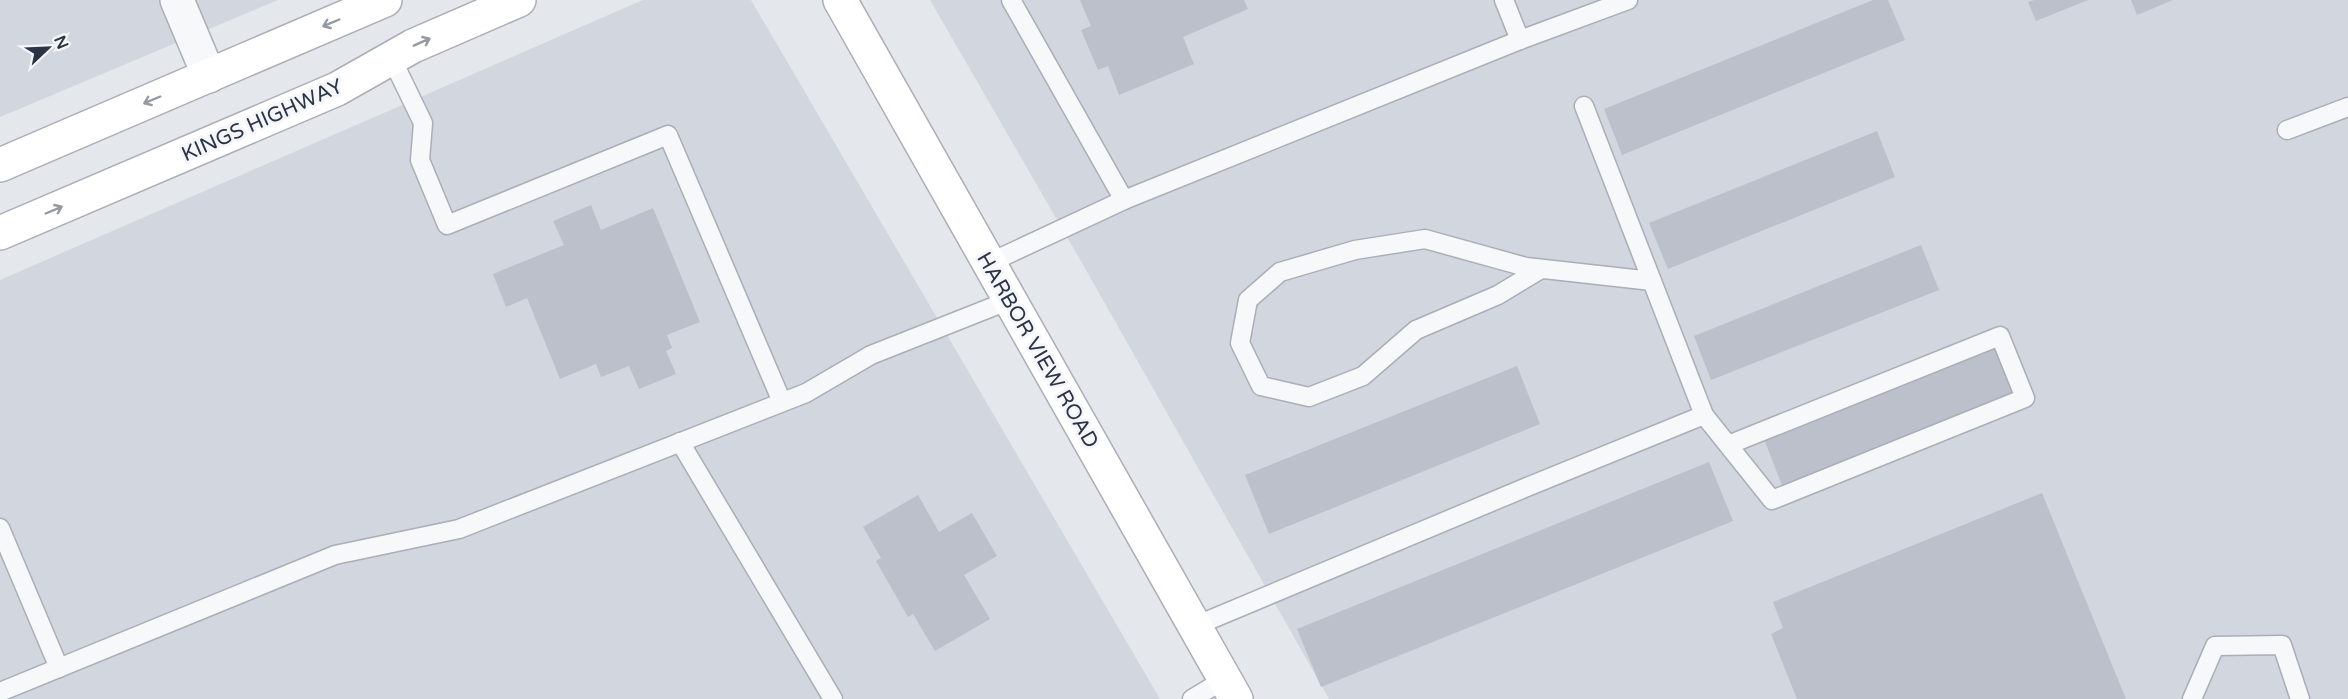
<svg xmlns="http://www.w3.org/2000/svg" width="2348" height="699" viewBox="0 0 2348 699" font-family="'Varela Round',sans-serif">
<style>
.built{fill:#d2d6de}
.building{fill:#bbc0ca}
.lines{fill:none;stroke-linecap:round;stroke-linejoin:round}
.service-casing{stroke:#a9aeb7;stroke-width:21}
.minor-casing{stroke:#a9aeb7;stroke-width:36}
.secondary-casing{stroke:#a9aeb7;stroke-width:36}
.service{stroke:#f7f8fa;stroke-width:18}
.minor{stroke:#f7f8fa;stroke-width:33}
.secondary{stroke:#fff;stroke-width:33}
.oneway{stroke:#959aa2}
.labels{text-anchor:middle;stroke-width:6;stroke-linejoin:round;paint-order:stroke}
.street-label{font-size:21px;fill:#2b3445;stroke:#f4f6f9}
</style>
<rect width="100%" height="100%" fill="#e4e7ec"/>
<!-- built -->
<g class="built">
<polygon points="0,0 278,0 0,117"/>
<polygon points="643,0 751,0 1160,699 0,699 0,280"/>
<polygon points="930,0 2348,0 2348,699 1329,699 1086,270"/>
</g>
<!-- building -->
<g class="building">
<polygon points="1080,0 1244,0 1248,9 1183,37 1194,64 1119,95 1108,66 1098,70 1081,30 1091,26"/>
<polygon points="1873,0 1888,0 1905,40 1622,155 1604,109"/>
<polygon points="2034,0 2088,0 2036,21 2028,2"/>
<polygon points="2131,0 2173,0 2137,15"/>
<polygon points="1877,131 1895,177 1668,269 1649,223"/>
<polygon points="591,205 601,230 653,208 700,322 667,335 672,348 666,351 676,374 639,389 629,366 601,377 596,364 560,379 527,298 506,307 493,274 564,245 553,221"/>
<polygon points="1921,245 1939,290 1711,380 1694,336"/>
<polygon points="1995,348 2016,401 1785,493 1764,439"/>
<polygon points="1517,366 1540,424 1269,534 1245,475"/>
<polygon points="1709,462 1733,521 1321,687 1297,629"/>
<polygon points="2042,493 2126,699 1797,699 1771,634 1783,628 1773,602"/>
<polygon points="918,495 939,532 972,513 997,556 964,575 990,619 935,651 913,614 908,617 876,561 881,558 863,527"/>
</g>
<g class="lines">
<defs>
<g id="service">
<polyline points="1011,0 1124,200"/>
<polyline points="1520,40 1628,0"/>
<polyline points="392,59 423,123 420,160 447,225 668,135 782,402"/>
<polyline points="1584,106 1704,415"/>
<polyline points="2287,130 2348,107"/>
<polyline points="989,263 1124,200 1520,40 1504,0"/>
<polyline points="1541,269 1498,295 1416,330 1363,376 1309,397 1261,386 1240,343 1248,300 1280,272 1355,250 1425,239 1526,267 1652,281"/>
<polyline points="680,442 833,699"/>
<polyline points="0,528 59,668"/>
<polyline points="1195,626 1527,487 1704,415 1772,500 2025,398 2000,336 1728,445"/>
<polyline points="0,692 335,555 459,529 806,393 871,355 1010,300"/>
<polyline points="1192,699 1225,679"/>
<polyline points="2192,699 2215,646 2282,645 2300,699"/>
</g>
<polyline id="minor" points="177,0 209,76"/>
<g id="secondary">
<polyline points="840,0 1236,699"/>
<polyline points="0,165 385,0"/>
<polyline points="0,233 337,89 413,46 519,0"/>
</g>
</defs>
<!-- service casing -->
<use href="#service" class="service-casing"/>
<!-- minor casing -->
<use href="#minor" class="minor-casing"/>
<!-- secondary casing -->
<use href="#secondary" class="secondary-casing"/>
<!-- service -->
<use href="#service" class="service"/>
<!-- minor -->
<use href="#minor" class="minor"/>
<!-- secondary -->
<use href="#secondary" class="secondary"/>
</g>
<!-- one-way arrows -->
<defs><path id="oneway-shaft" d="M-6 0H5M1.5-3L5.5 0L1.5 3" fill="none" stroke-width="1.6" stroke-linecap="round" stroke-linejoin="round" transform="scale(1.5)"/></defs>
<g class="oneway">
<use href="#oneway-shaft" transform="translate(331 23) rotate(157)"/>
<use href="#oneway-shaft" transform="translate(422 42) rotate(-24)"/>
<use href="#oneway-shaft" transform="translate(152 100) rotate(157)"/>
<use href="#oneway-shaft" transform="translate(54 210) rotate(-23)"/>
</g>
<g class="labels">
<!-- street labels -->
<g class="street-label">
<text transform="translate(262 120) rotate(-24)" y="7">KINGS HIGHWAY</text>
<text transform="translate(1038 350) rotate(60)" y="7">HARBOR VIEW ROAD</text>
</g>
</g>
<!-- north arrow -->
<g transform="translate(48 48) rotate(67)" stroke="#f4f6f9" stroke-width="4.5" paint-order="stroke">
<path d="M0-4.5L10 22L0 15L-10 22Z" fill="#2b3445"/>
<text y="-9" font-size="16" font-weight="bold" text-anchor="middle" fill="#2b3445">N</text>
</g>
</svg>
